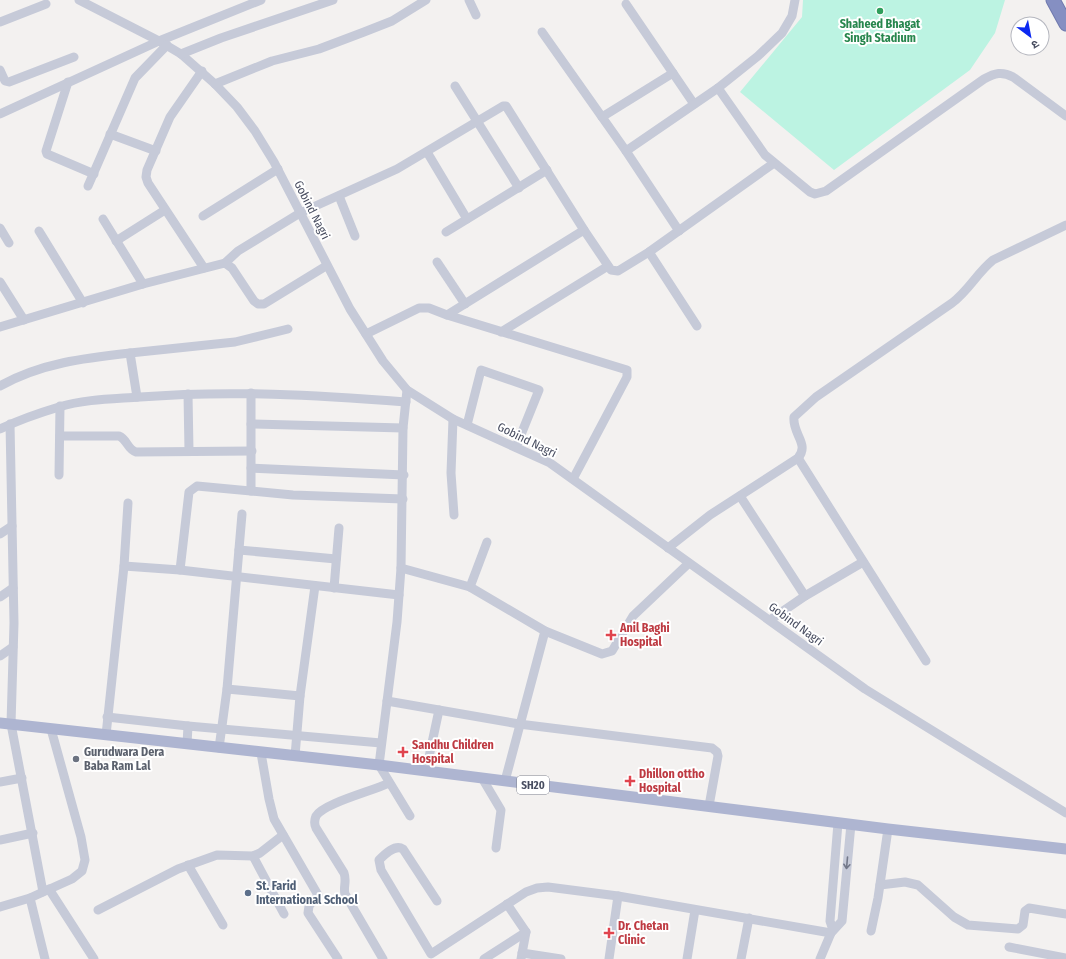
<svg xmlns="http://www.w3.org/2000/svg" width="1066" height="959" viewBox="0 0 1066 959" font-family="'Fira Sans Condensed','Noto Sans Devanagari',sans-serif">
<style>
.green{fill:#bcf3e2}
.lines{fill:none;stroke-linecap:round;stroke-linejoin:round}
.highway-casing{stroke:#707aae;stroke-width:15}
.minor{stroke:#c6cad8;stroke-width:9}
.major{stroke:#aeb5d1;stroke-width:11}
.highway{stroke:#858fc2;stroke-width:13}
.oneway{stroke:#737889}
.leisure-dot{fill:#2e9e5b;stroke:#fff;stroke-width:1.5}
.health-dot{fill:#e0444e;stroke:#fff;stroke-width:1.5}
.worship-dot{fill:#6b7280;stroke:#fff;stroke-width:1.5}
.service-dot{fill:#5c6f8a;stroke:#fff;stroke-width:1.5}
.labels{text-anchor:middle;stroke-width:4;stroke-linejoin:round;paint-order:stroke}
.shield{fill:#fff;stroke:#7e828f;stroke-width:1}
.shield-label{font-size:11px;font-weight:bold;fill:#474c5f}
.leisure-label{font-size:12px;font-weight:bold;fill:#27864d;stroke:#fff}
.street-label{font-size:12px;fill:#474c5f;stroke:#fff}
.health-label{font-size:12px;font-weight:bold;fill:#be3a42;stroke:#fff;text-anchor:start}
.worship-label{font-size:12px;font-weight:bold;fill:#5b616d;stroke:#fff;text-anchor:start}
.service-label{font-size:12px;font-weight:bold;fill:#4e5e75;stroke:#fff;text-anchor:start}
</style>
<rect width="100%" height="100%" fill="#f3f1f0"/>
<!-- green -->
<polygon class="green" points="803,0 1005,0 995,33 970,70 834,170 740,92 802,17"/>
<g class="lines">
<defs>
<polyline id="highway" points="1053,0 1066,24"/>
</defs>
<!-- highway casing -->
<use href="#highway" class="highway-casing"/>
<!-- minor -->
<g class="minor">
<polyline points="79,0 159,41 181,54 215,84 237,107 255,131 274,162 350,309 383,361 407,390 453,419 550,463 865,689 1066,813"/>
<polyline points="469,0 476,15"/>
<polyline points="626,4 694,104"/>
<polyline points="0,22 46,4"/>
<polyline points="542,32 626,151"/>
<polyline points="181,54 221,38 333,0"/>
<polyline points="0,70 5,81 9,82 74,57"/>
<polyline points="202,71 170,117 147,170 146,177 148,183 204,268"/>
<polyline points="68,82 46,151 47,154 94,174"/>
<polyline points="215,84 272,61 319,49 364,32 392,21 426,0"/>
<polyline points="455,86 519,188"/>
<path d="M718,88l47,67 45,37 5,2 11,-3 158,-112c11,-6 18,-8 29,-2l53,39"/>
<polyline points="0,114 159,41 261,0"/>
<polyline points="602,117 673,73"/>
<polyline points="110,134 156,151"/>
<polyline points="427,152 467,219"/>
<polyline points="88,186 135,78 167,45"/>
<polyline points="339,196 355,236"/>
<polyline points="203,216 278,169"/>
<polyline points="103,219 143,284"/>
<polyline points="0,228 9,243"/>
<polyline points="39,231 83,303"/>
<polyline points="679,231 626,151 718,88 758,56 782,33 792,16 795,0"/>
<polyline points="446,232 547,170"/>
<polyline points="116,241 165,210"/>
<polyline points="649,252 697,326"/>
<polyline points="437,262 465,304"/>
<polyline points="225,263 238,251 300,213 397,169 503,106 506,106 584,230"/>
<polyline points="0,282 24,320"/>
<polyline points="447,315 627,370 627,377 573,479"/>
<polyline points="0,327 143,284 225,263 232,268 254,301 258,304 264,304 326,266"/>
<polyline points="501,332 608,266"/>
<polyline points="366,334 419,308 429,308 447,315 584,230 611,270 618,271 649,252 774,163"/>
<polyline points="130,353 235,342 288,329"/>
<path d="M0,386c41,-23 85,-28 130,-33l7,44"/>
<polyline points="407,390 403,428 401,568 397,622 379,765 410,816"/>
<polyline points="188,394 189,451"/>
<polyline points="453,419 451,473 454,515"/>
<polyline points="10,424 14,623 11,724 43,892 30,898 45,959"/>
<polyline points="251,424 403,428"/>
<polyline points="467,425 481,370 539,390 516,447"/>
<path d="M0,429c19,-9 39,-16 59,-22 26,-8 54,-8 81,-10 89,-7 177,-2 266,5"/>
<path d="M60,436h59c8,3 8,13 17,16l116,-1"/>
<polyline points="798,458 926,661"/>
<polyline points="251,468 404,475"/>
<polyline points="59,475 60,406"/>
<polyline points="251,491 251,393"/>
<polyline points="740,496 805,596"/>
<polyline points="0,534 12,526"/>
<path d="M668,548l42,-33 88,-57c12,-14 -6,-24 -4,-41l22,-20 136,-94c17,-13 25,-30 41,-43l73,-35"/>
<polyline points="239,550 336,559"/>
<polyline points="124,566 180,570 399,595"/>
<polyline points="401,568 470,587 545,631 602,654 612,651 633,616 689,563"/>
<polyline points="180,570 189,492 197,486 293,495 403,499"/>
<polyline points="470,587 487,542"/>
<polyline points="334,588 339,528"/>
<polyline points="0,597 13,588"/>
<polyline points="770,620 805,596 863,562"/>
<polyline points="0,656 13,647"/>
<polyline points="227,689 300,696"/>
<polyline points="387,701 519,724 712,748 717,752 718,756 709,806"/>
<polyline points="107,717 188,726"/>
<polyline points="106,735 124,566 128,503"/>
<polyline points="187,744 188,726 381,743"/>
<polyline points="219,748 227,689 242,514"/>
<polyline points="261,753 269,799 274,819 318,895 309,906 308,913 338,959"/>
<polyline points="295,756 300,696 315,586"/>
<polyline points="426,771 439,710"/>
<polyline points="482,778 501,810 496,848"/>
<polyline points="505,781 545,631"/>
<polyline points="0,782 22,778"/>
<polyline points="0,840 33,833"/>
<polyline points="253,856 284,914"/>
<polyline points="188,865 223,925"/>
<polyline points="880,885 905,882 918,885 954,917 968,925 1018,929 1023,925 1025,911 1029,908 1066,914"/>
<polyline points="49,889 94,959"/>
<polyline points="43,892 72,879 82,871 85,860 81,837 51,729"/>
<path d="M437,901l-34,-52c-8,-5 -18,5 -24,11l2,10 50,84 95,-62 11,-4 11,-1 70,9 213,37"/>
<polyline points="507,904 526,932 521,959"/>
<polyline points="0,907 30,898"/>
<polyline points="98,910 178,869 217,855 253,856 260,853 283,835"/>
<polyline points="833,930 830,921 838,823"/>
<polyline points="871,931 878,898 888,829"/>
<polyline points="1009,947 1066,958"/>
<polyline points="522,953 561,959"/>
<path d="M383,959l-38,-65c-2,-7 2,-13 -1,-21l-28,-45c-2,-4 -2,-7 0,-12 8,-13 57,-25 73,-33"/>
<polyline points="484,959 526,932"/>
<polyline points="609,959 618,896"/>
<polyline points="687,959 695,910"/>
<polyline points="741,959 749,918"/>
<polyline points="820,959 831,933 842,921 851,824"/>
</g>
<!-- major -->
<polyline class="major" points="0,723 379,765 888,829 1066,849"/>
<!-- highway -->
<use href="#highway" class="highway"/>
</g>
<!-- one-way arrows -->
<defs><path id="oneway-shaft" d="M-6 0H5M1.5-3L5.5 0L1.5 3" fill="none" stroke-width="1.6" stroke-linecap="round" stroke-linejoin="round"/></defs>
<use class="oneway" href="#oneway-shaft" transform="translate(847 863) rotate(95)"/>
<!-- markers -->
<circle class="leisure-dot" cx="880" cy="11" r="4"/>
<g class="health-dot">
<path d="M609 629h4v4h4v4h-4v4h-4v-4h-4v-4h4z"/>
<path d="M401 746h4v4h4v4h-4v4h-4v-4h-4v-4h4z"/>
<path d="M628 775h4v4h4v4h-4v4h-4v-4h-4v-4h4z"/>
<path d="M607 927h4v4h4v4h-4v4h-4v-4h-4v-4h4z"/>
</g>
<circle class="worship-dot" cx="76" cy="759" r="4"/>
<circle class="service-dot" cx="248" cy="893" r="4"/>
<g class="labels">
<!-- shield labels -->
<rect class="shield" x="517" y="776" width="32" height="18" rx="3"/>
<g class="shield-label">
<text x="533" y="789">SH20</text>
</g>
<!-- leisure labels -->
<g class="leisure-label">
<text x="880" y="28">Shaheed Bhagat<tspan x="880" dy="14">Singh Stadium</tspan></text>
</g>
<!-- street labels -->
<g class="street-label">
<text transform="translate(312 210) rotate(63)" y="4">Gobind Nagri</text>
<text transform="translate(527 440) rotate(26)" y="4">Gobind Nagri</text>
<text transform="translate(796 624) rotate(36)" y="4">Gobind Nagri</text>
</g>
<!-- health labels -->
<g class="health-label">
<text x="620" y="632">Anil Baghi<tspan x="620" dy="14">Hospital</tspan></text>
<text x="412" y="749">Sandhu Children<tspan x="412" dy="14">Hospital</tspan></text>
<text x="639" y="778">Dhillon ottho<tspan x="639" dy="14">Hospital</tspan></text>
<text x="618" y="930">Dr. Chetan<tspan x="618" dy="14">Clinic</tspan></text>
</g>
<!-- worship labels -->
<g class="worship-label">
<text x="84" y="756">Gurudwara Dera<tspan x="84" dy="14">Baba Ram Lal</tspan></text>
</g>
<!-- service labels -->
<g class="service-label">
<text x="256" y="890">St. Farid<tspan x="256" dy="14">International School</tspan></text>
</g>
</g>
<!-- north arrow -->
<g transform="translate(1030 36) rotate(148)"><circle r="19" fill="#ffffff" stroke="#b5b7bf"/>
<path d="M0-3L7 15L0 10L-7 15Z" fill="#0c29f1"/>
<text y="-6" font-size="11" font-weight="bold" text-anchor="middle" fill="#474c5f">उ</text>
</g>
</svg>
